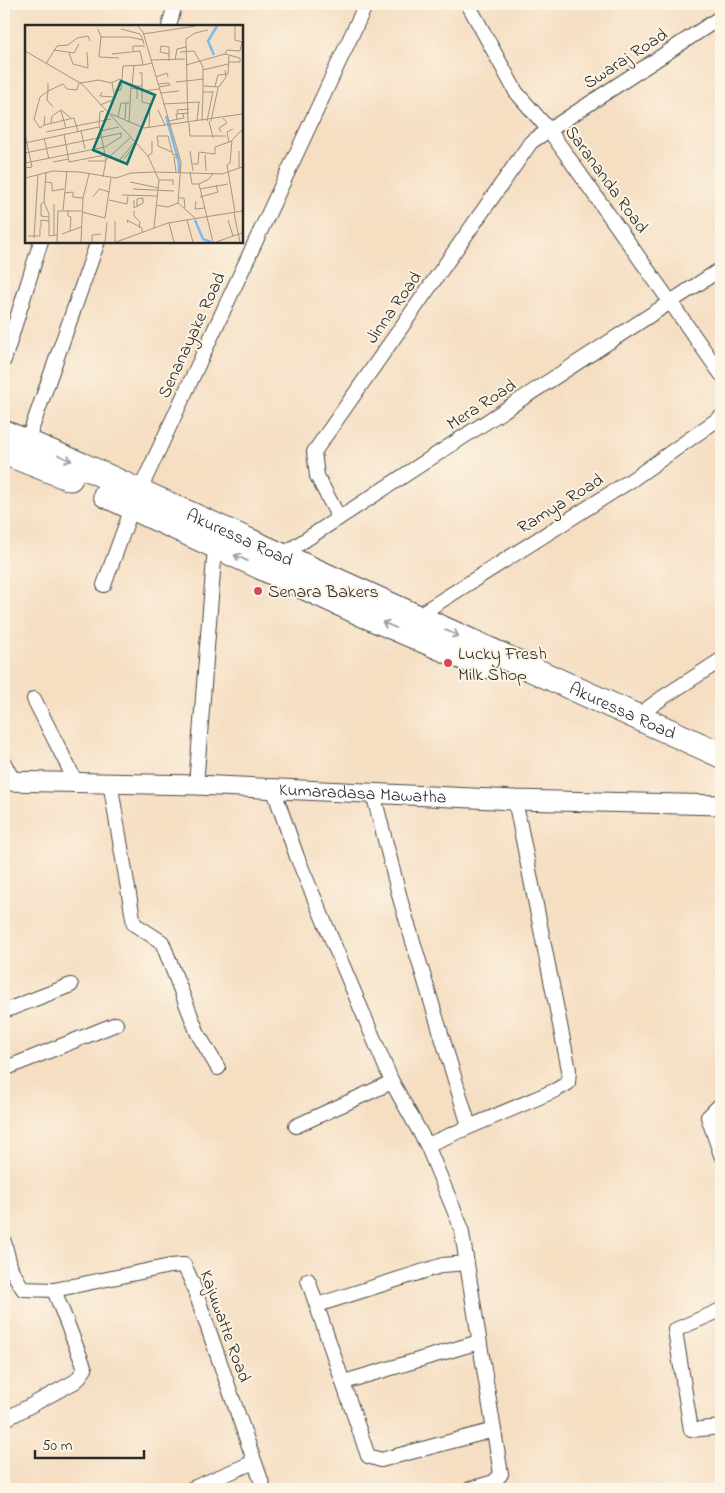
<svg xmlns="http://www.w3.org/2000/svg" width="725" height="1493" viewBox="0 0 725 1493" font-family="'Indie Flower',sans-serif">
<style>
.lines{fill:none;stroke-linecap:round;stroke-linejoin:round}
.street-casing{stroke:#494642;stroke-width:16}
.secondary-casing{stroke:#494642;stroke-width:21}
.highway-casing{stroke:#494642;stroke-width:27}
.street{stroke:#fff;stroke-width:14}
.secondary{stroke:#fff;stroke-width:19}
.highway{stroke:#fff;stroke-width:25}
.oneway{stroke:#a0a0a0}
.poi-dot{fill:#d1495b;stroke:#fcf5e5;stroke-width:2}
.labels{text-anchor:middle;stroke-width:4;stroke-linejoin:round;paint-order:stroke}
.street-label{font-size:18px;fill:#2b2b2b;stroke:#fcf5e5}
.poi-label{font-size:18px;fill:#2b2b2b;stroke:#fcf5e5;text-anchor:start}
.inset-river{fill:none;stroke:#7bbcf0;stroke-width:2.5}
.inset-road{fill:none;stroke:#a49686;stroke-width:1}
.view{fill:#0f766e;fill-opacity:0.15;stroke:#0f766e;stroke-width:2.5}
.inset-edge{fill:none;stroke:#2b2b2b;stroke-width:2.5}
</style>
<rect width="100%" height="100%" fill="#fcf5e5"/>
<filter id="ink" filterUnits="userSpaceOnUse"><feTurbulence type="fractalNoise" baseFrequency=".02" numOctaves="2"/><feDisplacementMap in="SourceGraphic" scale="10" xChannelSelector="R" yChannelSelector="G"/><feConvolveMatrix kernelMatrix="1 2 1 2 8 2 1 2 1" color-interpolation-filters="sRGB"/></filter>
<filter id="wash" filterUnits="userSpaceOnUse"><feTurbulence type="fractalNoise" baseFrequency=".0096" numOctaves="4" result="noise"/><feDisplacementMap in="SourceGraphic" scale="20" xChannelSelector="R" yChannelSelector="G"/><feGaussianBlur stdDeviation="1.12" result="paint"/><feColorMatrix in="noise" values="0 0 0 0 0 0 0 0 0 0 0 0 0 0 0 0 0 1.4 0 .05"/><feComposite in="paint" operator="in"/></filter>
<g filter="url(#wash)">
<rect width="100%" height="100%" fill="#f5dec2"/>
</g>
<g filter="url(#ink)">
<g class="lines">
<defs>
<g id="street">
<polyline points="468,4 516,92 549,130 721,374"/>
<polyline points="169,26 175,4"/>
<polyline points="4,360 41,241"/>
<polyline points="27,442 98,241"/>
<polyline points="139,492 366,4"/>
<polyline points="339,518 317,476 314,452 531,142 721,17"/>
<polyline points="279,557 721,269"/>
<polyline points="104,585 132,508"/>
<polyline points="417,616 633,479 721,417"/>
<polyline points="34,699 76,782"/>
<polyline points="636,717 662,698 721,660"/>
<polyline points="4,763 13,780"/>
<polyline points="110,782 134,924 162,942 198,1034 218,1068"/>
<polyline points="196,785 215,547"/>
<polyline points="273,788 297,857 392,1082 427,1145 461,1227 501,1474 494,1482 470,1489"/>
<polyline points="373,793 401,902 469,1126"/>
<polyline points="4,1011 71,985"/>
<polyline points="4,1069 116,1024"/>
<polyline points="721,1104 708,1117 721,1155"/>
<polyline points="296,1126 392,1082"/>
<polyline points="427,1145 556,1090 568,1083 569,1070 515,800"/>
<polyline points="4,1242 11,1269 23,1289 54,1290 170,1266 184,1265 192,1282 264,1489"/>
<polyline points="308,1280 368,1456 381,1460 494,1430"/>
<polyline points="317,1305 443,1265 467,1263"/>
<polyline points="721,1310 675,1330 691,1430 721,1427"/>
<polyline points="344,1382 479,1342"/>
<polyline points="4,1420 76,1381 85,1369 54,1290"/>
<polyline points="191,1489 254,1462"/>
</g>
<g id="secondary">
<path id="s1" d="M4,781l192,4 319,15 206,5"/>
</g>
<g id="highway">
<path id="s2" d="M4,433l77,32 640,290"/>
<polyline points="4,452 70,478"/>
<polyline points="106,495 363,614 484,666"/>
</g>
</defs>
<!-- street casing -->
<use href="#street" class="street-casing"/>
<!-- secondary casing -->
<use href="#secondary" class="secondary-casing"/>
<!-- highway casing -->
<use href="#highway" class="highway-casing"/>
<!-- street -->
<use href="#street" class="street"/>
<!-- secondary -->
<use href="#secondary" class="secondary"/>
<!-- highway -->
<use href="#highway" class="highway"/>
</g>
<!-- one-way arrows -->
<defs><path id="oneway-shaft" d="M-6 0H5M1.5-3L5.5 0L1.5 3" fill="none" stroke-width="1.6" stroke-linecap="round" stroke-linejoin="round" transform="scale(1.25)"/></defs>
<g class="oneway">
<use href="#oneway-shaft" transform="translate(65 458) rotate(24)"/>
<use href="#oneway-shaft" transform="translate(241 558) rotate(-156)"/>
<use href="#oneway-shaft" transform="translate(389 625) rotate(-157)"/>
<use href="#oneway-shaft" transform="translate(452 633) rotate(25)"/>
</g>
</g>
<!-- markers -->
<g class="poi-dot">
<circle cx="258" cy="591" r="5"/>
<circle cx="448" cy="663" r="5"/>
</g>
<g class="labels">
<!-- street labels -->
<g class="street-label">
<text transform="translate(625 58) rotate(-33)" y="6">Swaraj Road</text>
<text transform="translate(607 179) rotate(54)" y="6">Sarananda Road</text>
<text transform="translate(393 307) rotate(-55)" y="6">Jinna Road</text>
<text transform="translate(191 335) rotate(-65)" y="6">Senanayake Road</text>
<text transform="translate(481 404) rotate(-33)" y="6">Mera Road</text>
<text transform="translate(560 503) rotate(-32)" y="6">Ramya Road</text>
<text dy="6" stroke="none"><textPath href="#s2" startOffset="258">Akuressa Road</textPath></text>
<text dy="6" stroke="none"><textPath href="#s2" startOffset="678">Akuressa Road</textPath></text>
<text dy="6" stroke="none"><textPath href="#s1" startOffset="359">Kumaradasa Mawatha</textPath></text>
<text transform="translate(226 1326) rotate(70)" y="6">Kajuwatte Road</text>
</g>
<!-- poi labels -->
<g class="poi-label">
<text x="268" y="597">Senara Bakers</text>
<text x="458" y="659">Lucky Fresh<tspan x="458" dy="21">Milk Shop</tspan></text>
</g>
</g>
<!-- overview -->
<g transform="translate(25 25)">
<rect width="218" height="218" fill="#f5dec2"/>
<path class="inset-river" d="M189,30l-6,-14 9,-15M141,91l13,47v9M170,195l8,19 8,3"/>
<path class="inset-road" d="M113,1l5,6 38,130 -3,41 17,15M73,4l3,8h28l14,3 1,4M96,4l19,5 3,6M118,9l53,-8M76,12l-2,20 20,1M29,25l20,3 5,-9M0,26l57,33 66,72 11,24 -5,48M108,26v-5h12M155,27l14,-1 9,16v25h10M44,28l4,11 15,4 -1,-16M87,29l28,-3 3,14 9,-2M200,29l2,-4 13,1 2,-9 -7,-2v-14M126,35l34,-1M150,35l2,-11 9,-2M144,36v-14l-8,-1 -1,6 9,2M21,39l11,-18 11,-1 9,-7 11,-2 2,5M161,40l39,-11 15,4v4h-12M178,45l25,-6M114,48h3v29l8,2 -1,24M131,52l11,-4 1,4M151,57l28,-3M55,58l19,-3 12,3 9,-4M133,59l11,-1 1,2 -11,2M107,61l2,-21M179,61l15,1 7,-10 -1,-7M190,61l3,-11 10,-1 1,-18M106,63l6,1v10M90,65h6l2,-24 20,-1M118,66l16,-2M77,67l-2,4 15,1M136,68l18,-2M138,79l37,-2M75,80l15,-6 -3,-16M28,82l-6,-7 1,-9 15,-7 4,5 10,1 2,-7M133,85l7,15M36,86l5,17M86,89l33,14 98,-14M153,89l-1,-4 12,-1M20,91l-1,9 30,-7 4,14M93,92l3,-14h8M100,94l1,-16M152,94l-1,-5 13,-1M143,96l16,-3 -1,-4M172,96l2,-19M177,96l1,-29M182,96l6,-30M184,96l4,17M186,96l7,-33M104,97l2,-36h12M26,98l1,-7 9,-6 10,8M163,98l-2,-84 9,-6 13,-3M164,98l1,13h36M19,100l-4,3 -6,-9 6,-22 8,-6v-8M56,106l4,18M75,106l19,-4M21,107l65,-13M196,107l-2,-4 8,-5 -4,-5M0,109l7,33 -7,1M39,109l5,28 36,-7M19,113l5,21M133,117l-1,-6h11l5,19 5,-1M133,117v4l14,6M204,117l-2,-10 6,-3M0,118l74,-16M165,126l3,20M0,128l97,-20M180,130l1,16M123,131l4,-3v-12M99,134l12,-15M81,135l24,-22M63,136h18M28,137l16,-3M93,137l16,-19M0,138l80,-16 16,-10v-4M168,139h5l1,-12 16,2v-7l17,-6M214,143v-17M21,147l-2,30 5,12v22l8,-1M131,147l66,2 20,-7M151,147l-2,-15h5M165,147l2,12h7l14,58M78,152l3,-17 -7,-36 1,-12 4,-1M0,153l28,-7 27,1 36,6 15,-5 25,-1M134,155h14v5M21,157l6,1v8l12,-2M105,157l29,6M174,159l10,-5 4,-6M108,164l41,2M175,164l28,-5M39,168l9,-1v5l10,1M97,170l35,1M68,172l6,-8 11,3M175,172l18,-5 -2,-7M153,173h6l1,10M84,175l18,4 1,-8M109,175v8l9,-5M171,176l-1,8 10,-1M0,177v28M19,177l-3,2v12l8,1M29,179v31M131,180l12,2 10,-4M112,182v-8l6,-1v5M38,185l4,-39M43,185v6l3,1 -1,14M109,186v5l6,6 -1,6M57,187l23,6 6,-40M210,187l-8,-47 3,-2 2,-23 10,-10M209,188l6,29M162,195l6,22M203,195l5,16M103,198l-1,-3 15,8v4M144,198l5,19M16,203v-8l8,1M37,209l19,-7M3,211h12v-8M9,213l4,-64M32,217l1,-31h23M56,217l2,-44 6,-24M67,217v-7l9,-1M80,217l2,-20M90,217v-21M91,217l52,-19 74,-12M191,217l26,-9"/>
<path class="view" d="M96,56l34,14 -28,69 -34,-14z"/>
<rect width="218" height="218" class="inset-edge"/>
</g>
<!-- margin -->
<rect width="725" height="1493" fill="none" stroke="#fcf5e5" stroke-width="20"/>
<!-- scale -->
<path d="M35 1450v8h109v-8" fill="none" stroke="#2b2b2b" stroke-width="2.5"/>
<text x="42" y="1450" font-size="15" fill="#2b2b2b" stroke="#fcf5e5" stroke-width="4" paint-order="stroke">50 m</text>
</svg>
